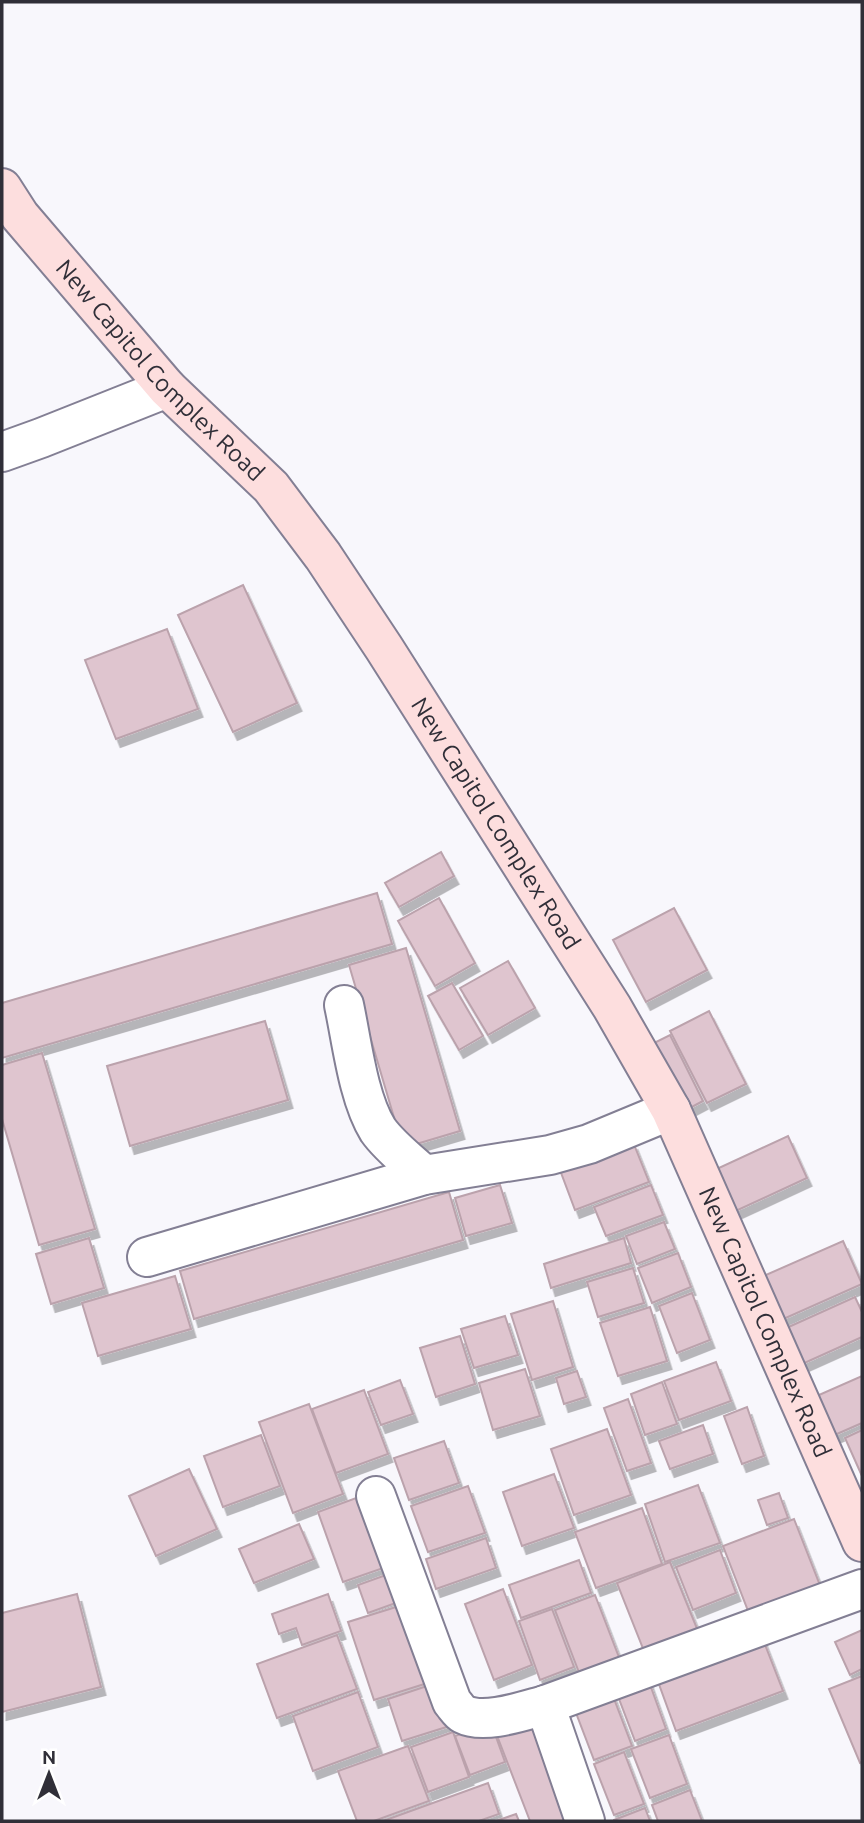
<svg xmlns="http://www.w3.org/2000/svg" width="864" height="1823" viewBox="0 0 864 1823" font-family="Ubuntu,sans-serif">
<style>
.building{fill:#dfc5cf;stroke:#bba2ac;stroke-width:2;filter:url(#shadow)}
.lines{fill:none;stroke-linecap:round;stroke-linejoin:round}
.street-casing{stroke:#837f94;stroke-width:42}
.secondary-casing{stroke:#837f94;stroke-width:42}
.street{stroke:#fff;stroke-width:38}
.secondary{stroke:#fddede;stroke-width:38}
.labels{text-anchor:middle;stroke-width:5;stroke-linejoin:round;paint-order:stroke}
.street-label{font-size:24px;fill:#302f38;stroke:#fff}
</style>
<defs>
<filter id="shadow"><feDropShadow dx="4.5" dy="8" stdDeviation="0" flood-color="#0004"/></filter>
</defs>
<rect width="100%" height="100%" fill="#f8f7fc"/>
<!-- building -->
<g class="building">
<polygon points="243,585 297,703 233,732 178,615"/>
<polygon points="167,629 198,709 116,739 85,660"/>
<polygon points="441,852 454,876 399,907 385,883"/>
<polygon points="377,893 392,944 2,1058 2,1003"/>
<polygon points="439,898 475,963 435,986 398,921"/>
<polygon points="674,908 707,970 646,1002 613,940"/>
<polygon points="406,948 460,1131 403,1148 349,965"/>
<polygon points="508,961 535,1008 488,1035 460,988"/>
<polygon points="452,983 483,1036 459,1050 428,996"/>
<polygon points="709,1011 746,1084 707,1103 670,1031"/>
<polygon points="265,1021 288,1100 130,1146 107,1066"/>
<polygon points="670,1035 703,1101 675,1116 642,1049"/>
<polygon points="42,1053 95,1229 39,1245 2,1119 2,1065"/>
<polygon points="788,1136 807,1178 727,1215 708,1173"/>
<polygon points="633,1142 649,1182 575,1210 560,1170"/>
<polygon points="500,1185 512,1223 466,1236 455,1198"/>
<polygon points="651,1185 663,1215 606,1236 594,1207"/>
<polygon points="449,1192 463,1240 194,1319 180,1271"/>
<polygon points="664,1222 675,1249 637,1264 626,1236"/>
<polygon points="89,1238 104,1288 51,1304 36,1254"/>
<polygon points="624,1238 631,1263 551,1288 544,1264"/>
<polygon points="843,1241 862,1284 770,1325 750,1282"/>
<polygon points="678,1253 691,1287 652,1303 638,1268"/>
<polygon points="633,1268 644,1303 598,1317 587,1282"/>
<polygon points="175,1276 191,1329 98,1356 82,1303"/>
<polygon points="692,1293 710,1340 677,1353 659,1306"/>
<polygon points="855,1297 862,1312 862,1337 789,1370 773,1334"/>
<polygon points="553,1301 573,1367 532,1380 511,1314"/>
<polygon points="650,1307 667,1361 618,1376 600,1323"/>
<polygon points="505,1316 518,1355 474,1368 461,1329"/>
<polygon points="460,1336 475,1384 436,1397 420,1348"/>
<polygon points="716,1362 731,1401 679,1420 664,1381"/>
<polygon points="525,1369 540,1416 493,1430 479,1383"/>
<polygon points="577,1371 586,1397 564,1404 556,1378"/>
<polygon points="862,1376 862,1423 821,1441 803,1402"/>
<polygon points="400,1380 413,1414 381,1425 368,1392"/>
<polygon points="662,1382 677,1424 645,1435 631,1394"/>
<polygon points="364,1390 388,1454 336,1473 312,1409"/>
<polygon points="628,1399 651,1463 627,1471 604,1408"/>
<polygon points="309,1404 343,1494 293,1513 259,1422"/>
<polygon points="747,1407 764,1456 742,1464 724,1416"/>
<polygon points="703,1425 713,1454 670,1469 659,1441"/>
<polygon points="607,1429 631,1495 574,1515 551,1449"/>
<polygon points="862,1430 862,1476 845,1438"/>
<polygon points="261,1435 280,1486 223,1507 204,1456"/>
<polygon points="444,1441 459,1483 409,1500 394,1458"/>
<polygon points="189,1469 217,1529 156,1556 129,1496"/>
<polygon points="554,1474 574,1528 522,1546 503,1492"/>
<polygon points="698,1485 720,1543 665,1562 645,1504"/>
<polygon points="468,1486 485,1533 428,1552 411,1506"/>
<polygon points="779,1493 788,1518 767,1525 758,1500"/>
<polygon points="367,1494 392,1565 343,1582 318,1512"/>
<polygon points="642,1508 662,1564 596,1588 575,1532"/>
<polygon points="794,1519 821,1588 750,1616 723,1546"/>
<polygon points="299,1524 314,1559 254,1583 239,1549"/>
<polygon points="486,1538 496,1568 436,1589 426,1559"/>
<polygon points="720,1550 736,1593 693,1610 676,1567"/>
<polygon points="579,1560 591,1593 521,1618 509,1585"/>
<polygon points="670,1562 700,1636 646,1656 617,1583"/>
<polygon points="397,1571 407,1599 368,1613 358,1585"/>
<polygon points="503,1589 532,1665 494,1680 465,1604"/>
<polygon points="77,1594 101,1687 2,1712 2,1613"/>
<polygon points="328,1594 341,1631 302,1645 296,1628 279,1634 272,1614"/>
<polygon points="595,1595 620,1660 580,1675 555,1610"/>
<polygon points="412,1602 437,1680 374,1700 348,1622"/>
<polygon points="552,1609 574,1667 540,1680 519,1621"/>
<polygon points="862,1630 862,1669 850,1675 835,1642"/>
<polygon points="337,1635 357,1689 277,1718 257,1664"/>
<polygon points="762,1637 783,1691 676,1731 656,1676"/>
<polygon points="862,1676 862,1762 860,1763 829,1689"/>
<polygon points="648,1679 666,1729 635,1741 616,1691"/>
<polygon points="442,1681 456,1724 402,1741 388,1699"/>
<polygon points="611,1691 632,1746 594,1760 573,1705"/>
<polygon points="358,1692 378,1747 313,1771 293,1716"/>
<polygon points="544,1715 584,1821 530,1821 496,1733"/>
<polygon points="491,1723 505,1762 470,1775 455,1736"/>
<polygon points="453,1732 469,1777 428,1792 411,1747"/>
<polygon points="669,1735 687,1784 650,1798 631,1749"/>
<polygon points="408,1746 429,1801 374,1821 357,1821 338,1771"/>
<polygon points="624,1752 644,1804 614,1815 594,1764"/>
<polygon points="488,1783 499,1814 479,1821 383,1821"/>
<polygon points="690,1790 702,1821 658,1821 652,1805"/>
<polygon points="645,1808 650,1821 614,1821 614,1820"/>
<polygon points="516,1814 519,1821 496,1821"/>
</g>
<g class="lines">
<defs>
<g id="street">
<polyline points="2,452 41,438 167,388"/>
<path d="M344,1005c8,37 14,93 34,125 12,17 31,31 46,45"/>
<polyline points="147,1257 424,1175 550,1155 589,1144 671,1110"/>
<path d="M376,1496l76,206c3,3 7,10 11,12 21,11 60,-3 82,-9l317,-116"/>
<polyline points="545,1705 585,1821"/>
</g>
<g id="secondary">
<path id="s1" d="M2,188l18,28 147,172 104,99 52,69 61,92 228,359 59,103 191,432"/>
</g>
</defs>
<!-- street casing -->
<use href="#street" class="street-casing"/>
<!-- secondary casing -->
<use href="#secondary" class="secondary-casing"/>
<!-- street -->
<use href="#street" class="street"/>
<!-- secondary -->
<use href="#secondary" class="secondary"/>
</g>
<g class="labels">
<!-- street labels -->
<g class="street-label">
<text dy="8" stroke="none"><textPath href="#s1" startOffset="242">New Capitol Complex Road</textPath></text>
<text dy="8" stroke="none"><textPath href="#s1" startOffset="808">New Capitol Complex Road</textPath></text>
<text dy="8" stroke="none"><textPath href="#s1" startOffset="1376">New Capitol Complex Road</textPath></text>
</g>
</g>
<!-- border -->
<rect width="864" height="1823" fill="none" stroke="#302f38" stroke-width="7"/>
<!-- north arrow -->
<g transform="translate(49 1774)" stroke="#ffffff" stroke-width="5" paint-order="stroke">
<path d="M0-5L12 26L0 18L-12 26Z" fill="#302f38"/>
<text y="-10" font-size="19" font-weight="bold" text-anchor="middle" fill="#302f38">N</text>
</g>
</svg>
